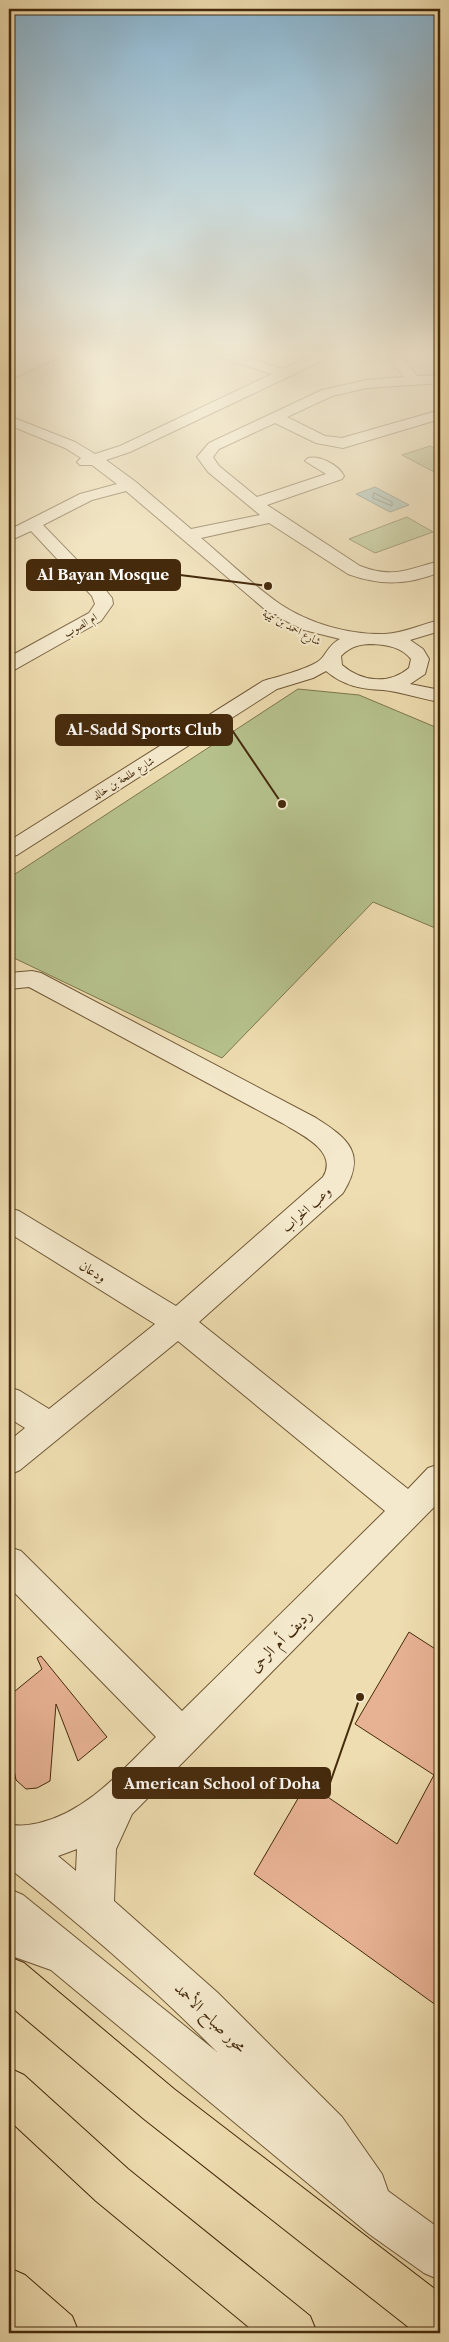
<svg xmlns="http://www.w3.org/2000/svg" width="449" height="2342" viewBox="0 0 449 2342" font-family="'Libre Caslon Text',Amiri,serif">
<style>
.green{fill:#b6c28d;stroke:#7e764c}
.water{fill:#9cbab4;stroke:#798071}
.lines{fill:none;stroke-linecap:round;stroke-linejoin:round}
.shore{stroke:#707260;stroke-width:1}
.building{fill:#e7b294;stroke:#452a0c}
.minor-casing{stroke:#6f5735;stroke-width:2}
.major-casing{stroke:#452a0c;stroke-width:2}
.highway-casing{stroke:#452a0c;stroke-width:2}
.minor{fill:#f4e9cc;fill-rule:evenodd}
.major{fill:#eeddb0;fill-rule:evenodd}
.highway{fill:#eeddb0;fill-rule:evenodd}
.labels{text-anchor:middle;stroke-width:4;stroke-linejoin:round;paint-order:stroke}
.far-street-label{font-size:11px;fill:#452a0c;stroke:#f4e9cc}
.street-label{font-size:14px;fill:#452a0c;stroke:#f4e9cc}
.near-street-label{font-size:16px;fill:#452a0c;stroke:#f4e9cc}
.leader{fill:none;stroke:#452a0c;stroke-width:2}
.callout-dot{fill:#452a0c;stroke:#f4e9cc;stroke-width:2}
.callout{fill:#452a0c;stroke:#452a0c;stroke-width:2}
.callout-label{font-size:15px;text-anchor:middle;font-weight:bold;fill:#fff}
</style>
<rect width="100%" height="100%" fill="#eeddb0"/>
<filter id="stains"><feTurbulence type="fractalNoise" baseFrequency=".004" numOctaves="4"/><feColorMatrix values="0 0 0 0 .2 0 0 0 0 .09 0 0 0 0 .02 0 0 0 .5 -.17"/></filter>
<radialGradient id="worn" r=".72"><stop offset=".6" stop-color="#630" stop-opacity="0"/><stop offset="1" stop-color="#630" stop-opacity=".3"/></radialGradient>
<!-- green -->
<g class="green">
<polygon points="430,446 440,451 440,475 402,455"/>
<polygon points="407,517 433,532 375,553 349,539"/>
<polygon points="298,689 359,695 440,729 440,930 373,902 222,1058 14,958 9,961 9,878"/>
</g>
<!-- water -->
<polygon class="water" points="375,487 409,505 390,512 356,494"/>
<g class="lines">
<!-- shore -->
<polygon class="shore" points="374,493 392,502 392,506 373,498"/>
</g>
<!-- building -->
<g class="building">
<polygon points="409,1632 440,1652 440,2008 254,1874 307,1783 397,1844 434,1775 355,1724"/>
<polygon points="41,1656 107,1737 78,1761 56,1704 50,1781 37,1788 26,1789 16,1780 13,1765 9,1763 9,1696 42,1669 37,1658"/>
</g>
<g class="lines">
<defs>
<g id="minor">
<polygon points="56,349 74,349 72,352 9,380 9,371"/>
<path d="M201,349h21l61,20 42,-20h18l-2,3 -211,100 -24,8 30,22 55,47 69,-14 -52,-43 -11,-15 12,-14 113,-53 45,-10 37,-3 -16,-20 12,-8h17l-14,9 14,18 23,-1v8l-73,5 -35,8 -45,21 38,19 17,2 98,-28v9l-97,29 -27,-5 -41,-20 -56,26 -6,8 6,9 38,31 69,-23 -21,-13 3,-3c11,-3 31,7 36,18l-2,3 -75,26 93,61c34,13 48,3 80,-5v11c-32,13 -59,14 -92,2l-79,-51 -68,15c25,21 53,48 79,66 30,20 70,31 105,30 19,-1 37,-10 55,-14v11l-30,9 13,9 6,10 -4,15 -15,10 30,6v12c-18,-3 -38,-10 -57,-12 -22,-1 -39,-4 -57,-19l-13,7 -36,11 -260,166 -8,2v-16l254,-160c13,-4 51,-13 59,-23 5,-6 8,-14 18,-19l-36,-9 -36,-18 -142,-121 -34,9 -49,25 61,63 8,10 1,6 -12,17 -85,48 -7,2v-14l80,-44 6,-9 -3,-8 -61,-65 -22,10v-11l71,-36 37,-10 -25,-19h-12l-3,-3 4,-4 -16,-10 -56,-23v-9l66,26 20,12 25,-8 152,-72 -69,-22zM373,644c15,1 28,3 38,15l-2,9c-20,17 -47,14 -67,-3l-1,-9c10,-10 19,-12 32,-12z"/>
<path d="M32,971l9,2 275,145c33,21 51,36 27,75l-144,129 209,167 20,-21 12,-4v37l-308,313 -16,35 -2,52 104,92 124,124 40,57 6,17 52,38v51l-16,-7 -55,-39 -318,-264 -42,-15v-66l14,6 194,157c-65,-66 -136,-127 -208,-184v-44c10,3 19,1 30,-1 49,-12 82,-52 117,-86l-147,-150v-40l12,4 161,160 203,-200 -207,-170 -158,129 -11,5v-34l16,-13 -16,-10v-31l11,4 29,18 106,-85 -146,-91v-25l10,3 157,95 147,-129c16,-26 -23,-43 -41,-54l-253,-136 -20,2v-16zM77,1849l-1,22 -18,-15z"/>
</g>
<polygon id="major" points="42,349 60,349 31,364 14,379 9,380 9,369 21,358"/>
<g id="highway">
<polygon points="9,1957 24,1963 174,2089 440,2293 440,2333 416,2333 144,2119 9,2005"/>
<polygon points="9,2068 24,2075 128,2169 310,2316 317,2333 256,2333 96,2201 9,2120"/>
<polygon points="9,2268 25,2275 72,2316 79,2333 20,2333 9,2322"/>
</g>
</defs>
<!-- minor casing -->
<use href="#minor" class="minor-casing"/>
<!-- major casing -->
<use href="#major" class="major-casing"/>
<!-- highway casing -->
<use href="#highway" class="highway-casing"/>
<!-- minor -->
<use href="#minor" class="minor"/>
<!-- major -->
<use href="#major" class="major"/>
<!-- highway -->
<use href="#highway" class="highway"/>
</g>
<!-- sky -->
<linearGradient id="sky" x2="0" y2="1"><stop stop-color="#89b6d3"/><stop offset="0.52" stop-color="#f7f0db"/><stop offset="1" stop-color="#f7f0db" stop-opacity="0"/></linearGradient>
<rect width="449" height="677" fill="url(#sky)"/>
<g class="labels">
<!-- far-street labels -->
<g class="far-street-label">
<text transform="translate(80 625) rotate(-31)" y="4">ام الصوب</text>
<text transform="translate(292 627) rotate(28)" y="4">شارع احمد بن تيمية</text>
<text transform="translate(123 778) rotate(-32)" y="4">شارع طلحة بن خالد</text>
</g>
<!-- street labels -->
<g class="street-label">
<text transform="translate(306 1209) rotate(-42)" y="5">وعب الخراب</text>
<text transform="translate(93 1271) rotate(32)" y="5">ودعان</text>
</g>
<!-- near-street labels -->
<g class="near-street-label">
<text transform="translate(280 1640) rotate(-45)" y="6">رديف أم الرحى</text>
<text transform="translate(211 2017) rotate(44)" y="6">محور صباح الأحمد</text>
</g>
</g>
<!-- callouts -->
<path class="leader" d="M268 586L180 575M282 804L232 730M360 1697L330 1783"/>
<g class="callout-dot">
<circle cx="268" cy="586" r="5"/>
<circle cx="282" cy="804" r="5"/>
<circle cx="360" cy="1697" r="5"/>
</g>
<g class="callout">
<rect x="27" y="560" width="153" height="30" rx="5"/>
<rect x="56" y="715" width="176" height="30" rx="5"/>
<rect x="113" y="1768" width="217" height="30" rx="5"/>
</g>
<g class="callout-label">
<text x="103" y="580">Al Bayan Mosque</text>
<text x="144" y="735">Al-Sadd Sports Club</text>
<text x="222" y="1789">American School of Doha</text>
</g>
<!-- margin -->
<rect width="449" height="2342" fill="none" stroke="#eeddb0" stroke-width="30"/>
<rect x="10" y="10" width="429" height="2322" fill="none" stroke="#452a0c" stroke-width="2.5"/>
<rect x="15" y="15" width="419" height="2312" fill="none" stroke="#452a0c"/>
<rect width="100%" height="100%" filter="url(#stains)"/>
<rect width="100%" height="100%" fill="url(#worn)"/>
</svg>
